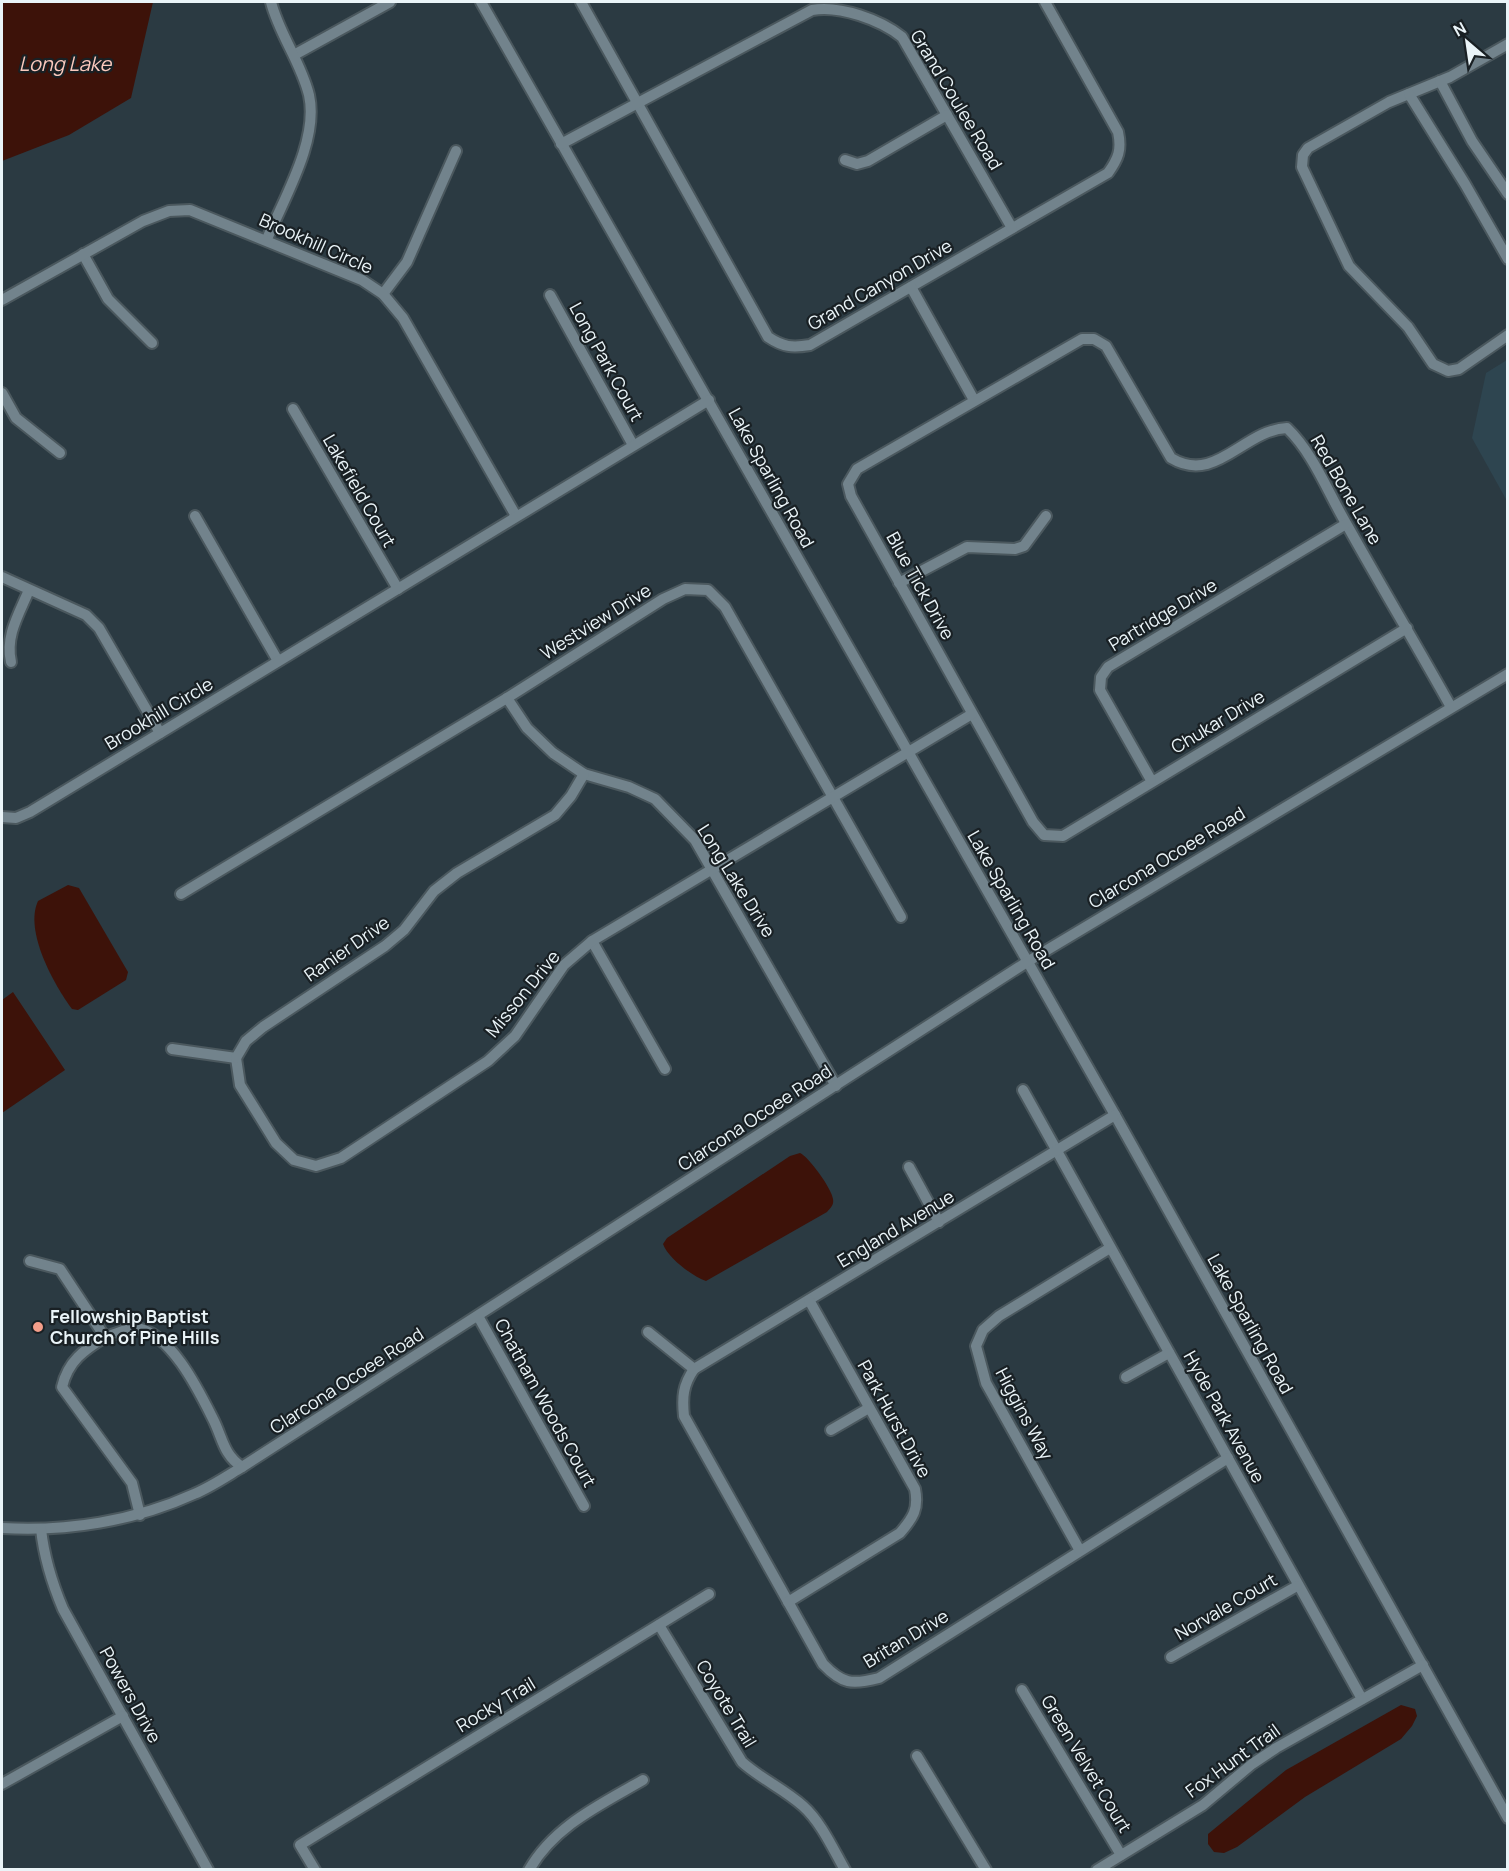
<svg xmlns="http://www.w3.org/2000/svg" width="1509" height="1871" viewBox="0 0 1509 1871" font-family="Manrope,sans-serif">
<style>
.built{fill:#2e4550}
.water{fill:#3d1209}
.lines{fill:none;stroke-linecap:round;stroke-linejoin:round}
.minor-casing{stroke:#4b585e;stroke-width:14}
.minor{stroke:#72838c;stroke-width:10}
.poi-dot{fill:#f49e8a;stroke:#192024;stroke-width:2}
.labels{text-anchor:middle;stroke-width:4.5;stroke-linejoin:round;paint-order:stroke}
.street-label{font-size:18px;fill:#eaf4f8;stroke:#192024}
.poi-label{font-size:18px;font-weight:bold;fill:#eaf4f8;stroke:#192024;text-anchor:start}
.water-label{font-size:20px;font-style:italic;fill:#fccabe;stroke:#192024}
</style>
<rect width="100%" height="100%" fill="#2b3a42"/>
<!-- built -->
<polygon class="built" points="1507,360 1507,501 1472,438 1486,373"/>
<!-- water -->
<g class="water">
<polygon points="2,2 153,2 131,98 69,135 2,161"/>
<path d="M68,885l11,3 49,84 -2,8 -48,30 -6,-1c-18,-24 -48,-78 -34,-108z"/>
<polygon points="13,992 65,1070 2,1113 2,1000"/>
<path d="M800,1153c9,4 32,36 33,46 1,6 -2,8 -6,13l-121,69c-14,-5 -38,-23 -43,-37l4,-6 123,-82z"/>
<polygon points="1401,1705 1415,1709 1417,1716 1412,1726 1401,1739 1305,1797 1237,1847 1224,1853 1214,1852 1208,1844 1208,1834 1286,1770"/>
</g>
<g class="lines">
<defs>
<g id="minor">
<polyline points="481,2 1115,1115 1508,1818"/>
<path d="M581,2l187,335c15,10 24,11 42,8l298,-172c10,-14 14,-23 10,-41l-73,-130"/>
<polyline points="1508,44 1450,77 1389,102 1308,148 1303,155 1302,167 1349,266 1408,327 1433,364 1448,371 1459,369 1508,335"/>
<polyline points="294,55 390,2"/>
<polyline points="1440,81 1472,141 1508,194"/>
<polyline points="1409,94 1465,184 1508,259"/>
<path d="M561,144l251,-134c28,-5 69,10 90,27l110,191"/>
<polyline points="845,160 857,164 868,161 947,115"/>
<path d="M267,239c17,-41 52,-99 42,-144 -8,-33 -30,-61 -38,-93"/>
<polyline points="83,254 108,299 152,343"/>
<polyline points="911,287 974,400"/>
<polyline points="383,294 407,262 456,151"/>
<polyline points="550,295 633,445"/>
<polyline points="2,300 143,221 169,211 190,210 362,280 383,294 403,318 516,516"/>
<polyline points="2,393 16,418 60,453"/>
<polyline points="293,409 398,589"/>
<polyline points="195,516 278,661"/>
<polyline points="2,577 86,615 99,628 160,733"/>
<polyline points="899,583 967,547 1015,549 1024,546 1046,516"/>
<path d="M1407,628l-344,208 -19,-1 -11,-13 -182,-326 -3,-12 9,-15 225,-130h12l12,7 65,112c45,27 72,-28 116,-30 27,26 41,65 60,97 34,61 70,121 104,182"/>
<path d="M11,662c-6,-26 8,-48 18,-72"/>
<polyline points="507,698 527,728 553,753 584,774 629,787 655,799 695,840 836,1086"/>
<polyline points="1151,780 1100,690 1101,677 1108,667 1346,524"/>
<polyline points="2,817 16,818 30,812 709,400"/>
<polyline points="181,894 507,698 663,599 685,589 708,590 725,607 901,917"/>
<polyline points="592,941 665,1069"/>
<polyline points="172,1049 236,1058"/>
<polyline points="236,1058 240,1085 276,1143 294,1160 316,1166 341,1158 488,1061 515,1036 564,965 592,941 972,714"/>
<polyline points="236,1058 246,1041 263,1027 385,946 404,930 434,891 457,873 555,815 571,796 584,774"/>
<polyline points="1023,1090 1362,1699"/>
<path d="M1115,1115l-421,254c-11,16 -12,28 -10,47l139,248c19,20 29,21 56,14l349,-220"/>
<polyline points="909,1167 939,1222"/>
<path d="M30,1261l30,8 45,68c9,-2 22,-9 31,-9 35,4 64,65 78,93 9,19 10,34 28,46"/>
<polyline points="478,1316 584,1506"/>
<polyline points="648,1332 694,1369"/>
<path d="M105,1337c-21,13 -37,24 -43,50l70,96 8,32"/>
<polyline points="1126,1377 1169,1353"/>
<polyline points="831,1430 869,1408"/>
<path d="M2,1528c64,4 133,-7 192,-34 17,-7 33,-18 48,-27l785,-505 481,-288"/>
<path d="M41,1529c3,28 11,54 22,80l145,261"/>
<polyline points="1079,1549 986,1383 976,1346 983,1330 999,1316 1110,1248"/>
<path d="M788,1602l112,-69c13,-15 19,-24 15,-44l-106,-189"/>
<path d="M659,1625l83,137c19,17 42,27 61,44 18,16 30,43 42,64"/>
<polyline points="1171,1657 1297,1586"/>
<polyline points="1022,1690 1121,1855"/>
<polyline points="917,1756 986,1870"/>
<polyline points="2,1784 123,1716"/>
<polyline points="315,1870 300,1845 709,1594"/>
<path d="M529,1870c25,-44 71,-65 114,-90"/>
<polyline points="1097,1870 1203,1805 1252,1764 1276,1748 1423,1665"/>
</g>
</defs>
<!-- minor casing -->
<use href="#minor" class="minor-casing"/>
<!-- minor -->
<use href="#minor" class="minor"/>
</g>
<!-- markers -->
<circle class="poi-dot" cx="38" cy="1327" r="6"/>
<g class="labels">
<!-- street labels -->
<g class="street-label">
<text transform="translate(956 100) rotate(59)" y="6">Grand Coulee Road</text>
<text transform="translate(316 244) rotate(24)" y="6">Brookhill Circle</text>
<text transform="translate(880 285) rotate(-30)" y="6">Grand Canyon Drive</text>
<text transform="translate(606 362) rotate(61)" y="6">Long Park Court</text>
<text transform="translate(771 478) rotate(61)" y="6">Lake Sparling Road</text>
<text transform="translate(1346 490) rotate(60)" y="6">Red Bone Lane</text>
<text transform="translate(359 491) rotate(60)" y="6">Lakefield Court</text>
<text transform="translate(920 586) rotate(61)" y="6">Blue Tick Drive</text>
<text transform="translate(1163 615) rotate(-31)" y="6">Partridge Drive</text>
<text transform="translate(596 622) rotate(-32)" y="6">Westview Drive</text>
<text transform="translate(159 714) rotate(-31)" y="6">Brookhill Circle</text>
<text transform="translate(1218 722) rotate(-31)" y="6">Chukar Drive</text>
<text transform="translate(1167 858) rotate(-31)" y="6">Clarcona Ocoee Road</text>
<text transform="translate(736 881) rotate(58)" y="6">Long Lake Drive</text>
<text transform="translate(1011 900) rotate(60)" y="6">Lake Sparling Road</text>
<text transform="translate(347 949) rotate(-35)" y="6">Ranier Drive</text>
<text transform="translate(523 994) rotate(-51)" y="6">Misson Drive</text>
<text transform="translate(755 1118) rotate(-33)" y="6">Clarcona Ocoee Road</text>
<text transform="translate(896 1229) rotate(-31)" y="6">England Avenue</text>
<text transform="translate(1250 1324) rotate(61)" y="6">Lake Sparling Road</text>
<text transform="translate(347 1381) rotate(-33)" y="6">Clarcona Ocoee Road</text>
<text transform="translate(545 1403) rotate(61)" y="6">Chatham Woods Court</text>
<text transform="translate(1024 1414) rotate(62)" y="6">Higgins Way</text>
<text transform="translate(1224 1417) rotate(61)" y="6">Hyde Park Avenue</text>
<text transform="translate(894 1419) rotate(61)" y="6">Park Hurst Drive</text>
<text transform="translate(1226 1607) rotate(-30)" y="6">Norvale Court</text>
<text transform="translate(906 1639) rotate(-31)" y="6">Britan Drive</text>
<text transform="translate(130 1695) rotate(61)" y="6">Powers Drive</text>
<text transform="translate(726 1704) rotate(59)" y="6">Coyote Trail</text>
<text transform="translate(496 1705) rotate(-31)" y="6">Rocky Trail</text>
<text transform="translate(1233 1761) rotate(-36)" y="6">Fox Hunt Trail</text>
<text transform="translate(1086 1764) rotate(59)" y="6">Green Velvet Court</text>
</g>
<!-- poi labels -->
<g class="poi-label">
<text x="50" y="1323">Fellowship Baptist<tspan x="50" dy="21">Church of Pine Hills</tspan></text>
</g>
<!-- water labels -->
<g class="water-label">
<text x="65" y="71">Long Lake</text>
</g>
</g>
<!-- border -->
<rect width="1509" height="1871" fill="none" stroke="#eaf4f8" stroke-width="6"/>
<!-- north arrow -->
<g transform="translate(1467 42) rotate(331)" stroke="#192024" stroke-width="4.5" paint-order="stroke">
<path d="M0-4.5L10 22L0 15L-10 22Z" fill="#eaf4f8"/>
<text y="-9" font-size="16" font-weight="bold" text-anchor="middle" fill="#eaf4f8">N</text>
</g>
</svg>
